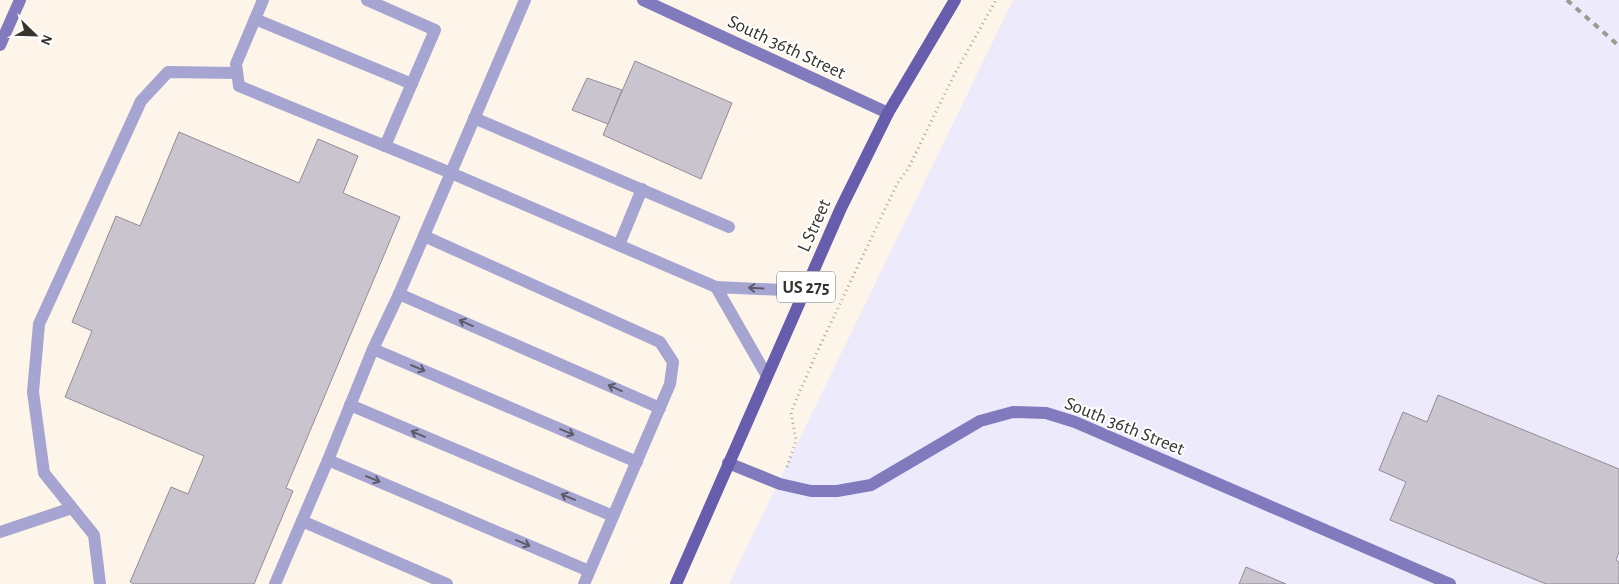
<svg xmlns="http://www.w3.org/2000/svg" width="1619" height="584" viewBox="0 0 1619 584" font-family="'Alegreya Sans',sans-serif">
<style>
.industrial{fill:#eceafb}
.building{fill:#cac4ce;stroke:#928c97}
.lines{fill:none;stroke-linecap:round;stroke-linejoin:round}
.path{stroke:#aca69e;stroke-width:3;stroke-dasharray:1 4;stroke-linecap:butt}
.lane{stroke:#a6a4d1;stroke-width:12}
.secondary{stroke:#817bbd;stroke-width:12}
.primary{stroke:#675dad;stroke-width:12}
.rail{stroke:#9f9992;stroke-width:4;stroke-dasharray:6 6;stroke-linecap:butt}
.oneway{stroke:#5e5b68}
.labels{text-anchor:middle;stroke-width:4;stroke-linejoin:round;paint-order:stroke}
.shield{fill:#fff;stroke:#73716e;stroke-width:1}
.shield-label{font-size:18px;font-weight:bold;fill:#373430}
.street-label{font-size:19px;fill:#373430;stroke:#fff}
</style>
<rect width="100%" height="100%" fill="#fdf5ea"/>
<!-- industrial -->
<polygon class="industrial" points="1013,0 1619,0 1619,584 729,584"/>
<!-- building -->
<g class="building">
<polygon points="635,61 732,103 701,179 603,135"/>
<polygon points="587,78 622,90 608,124 572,110"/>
<polygon points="179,132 299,183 318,139 358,156 343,193 400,217 286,488 293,491 254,584 134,584 130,582 171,487 188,494 204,456 65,397 92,331 72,322 116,216 140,226"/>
<polygon points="1438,395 1619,469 1619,552 1616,560 1619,562 1619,584 1546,584 1390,520 1406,482 1379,470 1403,412 1427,422"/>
<polygon points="1246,567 1286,584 1239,584"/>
</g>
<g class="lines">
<!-- path -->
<polyline class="path" points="787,467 796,441 791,412 817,352 897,184 908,169 953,77 996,0"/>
<!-- lane -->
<g class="lane">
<polyline points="263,0 236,64 239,86 451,173 716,287"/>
<polyline points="367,0 435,30 385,146"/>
<polyline points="255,19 412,84"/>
<polyline points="474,118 729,227"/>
<polyline points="424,236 660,342 673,362 670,384 584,584"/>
<polyline points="619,245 642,189"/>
<polyline points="399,294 660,408"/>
<polyline points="373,349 637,462"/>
<polyline points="767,376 716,287 805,291"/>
<polyline points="350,405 613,516"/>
<polyline points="328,460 589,571"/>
<polyline points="302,521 447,584"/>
<polyline points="0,532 72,508"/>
<polyline points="100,584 94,535 44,473 33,392 39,324 141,101 168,72 237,73"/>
<polyline points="275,584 328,460 373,349 399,294 525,0"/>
</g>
<!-- secondary -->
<g class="secondary">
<polyline points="643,0 888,113"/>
<polyline points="0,45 20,0"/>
<polyline points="728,463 780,484 811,491 837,491 871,485 980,421 1013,412 1046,413 1075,422 1450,584"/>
</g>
<!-- primary -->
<polyline class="primary" points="676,584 841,208 888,113 955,0"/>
<!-- rail -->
<polyline class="rail" points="1567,0 1619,46"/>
</g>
<!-- one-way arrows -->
<defs><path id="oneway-shaft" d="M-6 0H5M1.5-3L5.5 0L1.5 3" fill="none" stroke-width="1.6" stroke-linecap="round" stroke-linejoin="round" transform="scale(1.25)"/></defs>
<g class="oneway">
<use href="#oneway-shaft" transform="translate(756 288) rotate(-177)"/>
<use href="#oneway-shaft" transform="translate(466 323) rotate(-156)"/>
<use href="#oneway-shaft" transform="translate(418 368) rotate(23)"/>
<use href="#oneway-shaft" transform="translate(615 388) rotate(-156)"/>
<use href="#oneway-shaft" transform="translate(567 432) rotate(23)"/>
<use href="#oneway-shaft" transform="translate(418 434) rotate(-157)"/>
<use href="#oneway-shaft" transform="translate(373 479) rotate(23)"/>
<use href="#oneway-shaft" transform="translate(568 497) rotate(-157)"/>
<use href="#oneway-shaft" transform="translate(523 543) rotate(23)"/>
</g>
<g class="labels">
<!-- shield labels -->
<rect class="shield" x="777" y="271.5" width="58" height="31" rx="4"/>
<g class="shield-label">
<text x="806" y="293">US 275</text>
</g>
<!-- street labels -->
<g class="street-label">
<text transform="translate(787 46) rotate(25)" y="7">South 36th Street</text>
<text transform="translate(813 225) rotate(-66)" y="7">L Street</text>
<text transform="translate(1125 425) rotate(22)" y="7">South 36th Street</text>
</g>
</g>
<!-- north arrow -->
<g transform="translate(35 35) rotate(113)" stroke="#ffffff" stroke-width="4" paint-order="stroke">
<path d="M0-4L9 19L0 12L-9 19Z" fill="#373430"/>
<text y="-8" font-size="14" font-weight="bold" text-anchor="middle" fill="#373430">N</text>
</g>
</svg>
